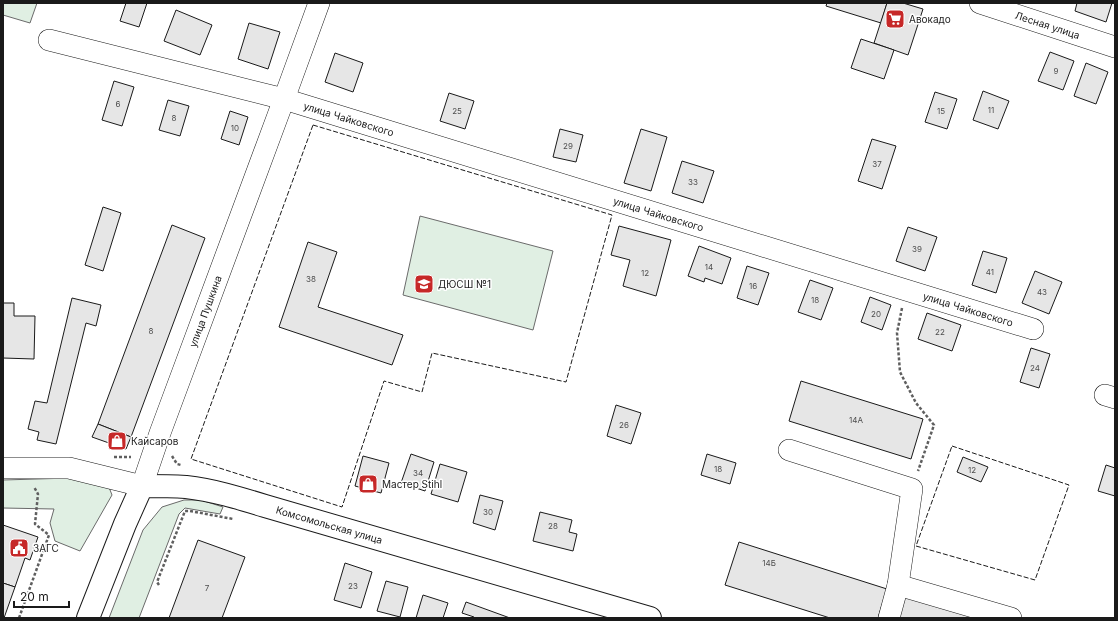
<svg xmlns="http://www.w3.org/2000/svg" width="1118" height="621" viewBox="0 0 1118 621" font-family="Inter,sans-serif">
<style>
.green{fill:#e0efe3;stroke:#6a6a6a}
.building{fill:#e6e6e6;stroke:#1a1a1a}
.lines{fill:none;stroke-linecap:round;stroke-linejoin:round}
.minor-casing{stroke:#1a1a1a;stroke-width:22}
.major-casing{stroke:#1a1a1a;stroke-width:24}
.path{stroke:#5f5f5f;stroke-width:2.5;stroke-dasharray:3 2;stroke-linecap:butt}
.minor{stroke:#fff;stroke-width:21}
.major{stroke:#fff;stroke-width:22}
.fence{stroke:#1a1a1a;stroke-width:1;stroke-dasharray:5 2;stroke-linecap:butt}
.labels{text-anchor:middle;stroke-width:3;stroke-linejoin:round;paint-order:stroke}
.number-label{font-size:8px;fill:#4d4d4d}
.poi-label{font-size:10px;fill:#1a1a1a;stroke:#fff;text-anchor:start}
.street-label{font-size:10px;fill:#1a1a1a;stroke:#fff}
</style>
<rect width="100%" height="100%" fill="#fff"/>
<!-- green -->
<g class="green">
<polygon points="3,3 37,3 30,23 3,15"/>
<polygon points="420,216 553,251 533,330 403,295"/>
<polygon points="105,477 112,495 80,551 55,541 50,523 54,509 3,508 3,480"/>
<polygon points="184,500 201,500 223,507 220,514 185,508 179,514 139,618 109,618 143,530 162,507"/>
</g>
<!-- building -->
<g class="building">
<polygon points="126,3 147,3 139,27 120,21"/>
<polygon points="827,3 887,3 881,23 826,6"/>
<polygon points="887,3 903,3 923,9 908,55 874,43"/>
<polygon points="1077,3 1112,3 1106,22 1075,11"/>
<polygon points="176,10 212,25 200,55 164,41"/>
<polygon points="249,23 280,32 268,69 238,59"/>
<polygon points="861,39 894,50 884,79 851,68"/>
<polygon points="1050,52 1074,61 1063,90 1038,81"/>
<polygon points="335,53 363,63 353,92 325,82"/>
<polygon points="1086,63 1108,72 1096,104 1074,96"/>
<polygon points="114,81 134,87 122,126 102,120"/>
<polygon points="983,91 1009,101 998,129 973,120"/>
<polygon points="935,92 957,99 947,129 925,122"/>
<polygon points="449,93 474,101 465,129 440,121"/>
<polygon points="168,100 189,106 180,136 159,130"/>
<polygon points="230,111 248,117 239,145 221,139"/>
<polygon points="560,129 583,135 576,162 553,157"/>
<polygon points="641,129 667,137 651,191 624,183"/>
<polygon points="872,139 896,146 882,189 858,181"/>
<polygon points="682,161 714,171 703,203 672,193"/>
<polygon points="103,207 121,213 103,271 85,265"/>
<polygon points="172,225 205,238 131,437 98,424"/>
<polygon points="619,226 671,240 656,296 623,286 630,260 611,255"/>
<polygon points="908,227 937,237 925,271 896,261"/>
<polygon points="308,242 337,252 318,307 403,335 392,365 279,327"/>
<polygon points="699,246 731,258 722,284 705,278 704,282 688,276"/>
<polygon points="983,251 1007,258 996,293 972,285"/>
<polygon points="747,266 769,273 758,305 737,298"/>
<polygon points="1035,271 1062,282 1049,314 1022,303"/>
<polygon points="810,280 833,288 821,320 798,312"/>
<polygon points="870,297 891,305 882,330 861,322"/>
<polygon points="72,298 101,305 96,326 86,323 56,444 37,440 39,432 28,429 35,401 47,403"/>
<polygon points="3,303 14,303 14,316 35,316 34,359 3,358"/>
<polygon points="927,313 961,325 952,351 918,339"/>
<polygon points="1031,348 1050,354 1039,388 1020,382"/>
<polygon points="801,381 923,419 911,459 789,421"/>
<polygon points="616,405 641,413 631,444 607,436"/>
<polygon points="98,424 131,437 126,449 92,437"/>
<polygon points="411,454 434,462 425,491 401,483"/>
<polygon points="707,454 736,463 730,484 701,475"/>
<polygon points="363,456 389,463 381,493 355,486"/>
<polygon points="963,457 988,467 981,482 957,472"/>
<polygon points="440,464 467,472 458,502 431,494"/>
<polygon points="1106,465 1115,468 1115,496 1098,491"/>
<polygon points="480,495 503,501 495,530 473,523"/>
<polygon points="540,512 572,520 569,532 577,534 573,551 533,541"/>
<polygon points="3,525 38,537 30,560 25,558 15,587 3,583"/>
<polygon points="198,540 245,557 222,618 169,618"/>
<polygon points="739,542 887,589 878,618 830,618 725,585"/>
<polygon points="345,563 372,572 361,608 334,600"/>
<polygon points="386,581 408,587 400,617 377,611"/>
<polygon points="3,583 15,587 4,618 3,618"/>
<polygon points="423,595 448,603 443,618 416,618"/>
<polygon points="905,595 980,618 898,618"/>
<polygon points="466,602 510,618 473,618 474,617 462,613"/>
</g>
<g class="lines">
<defs>
<g id="minor">
<path id="s1" d="M980,3l135,44"/>
<path id="s2" d="M49,40l235,59 749,230"/>
<polyline points="1105,395 1115,398"/>
<polyline points="789,450 912,489 898,585 889,618"/>
<path id="s3" d="M3,468h66l73,18 18,-53 124,-334 35,-96"/>
<polyline points="898,585 1011,618"/>
</g>
<g id="major">
<path id="s4" d="M88,618l37,-94 17,-38c14,0 29,0 44,1 27,3 53,11 79,19l385,112"/>
</g>
</defs>
<!-- minor casing -->
<use href="#minor" class="minor-casing"/>
<!-- major casing -->
<use href="#major" class="major-casing"/>
<!-- path -->
<g class="path">
<polyline points="902,308 897,333 900,372 916,403 934,425 918,471"/>
<polyline points="172,456 177,464 181,465"/>
<polyline points="114,457 131,457"/>
<polyline points="159,585 157,582 185,511 190,511 233,519"/>
<polyline points="19,618 49,535 35,524 38,494 34,487"/>
</g>
<!-- minor -->
<use href="#minor" class="minor"/>
<!-- major -->
<use href="#major" class="major"/>
<!-- fence -->
<g class="fence">
<polygon points="313,125 612,215 566,382 432,353 422,392 384,381 342,507 191,459"/>
<polygon points="952,446 1069,485 1035,580 916,546"/>
</g>
</g>
<!-- icons -->
<defs>
<symbol id="supermarket-square" viewBox="-11 -11 22 22"><rect x="-9" y="-9" width="18" height="18" rx="4" fill="#c62828" stroke="#fff"/><path d="M-6-5.5h2.5l.6 2H6L4.5 2H-2.5L-4.4-4H-6ZM-1.5 3.2a1.3 1.3 0 1 0 .1 0ZM3 3.2a1.3 1.3 0 1 0 .1 0Z" fill="#fff"/></symbol>
<symbol id="school-square" viewBox="-11 -11 22 22"><rect x="-9" y="-9" width="18" height="18" rx="4" fill="#c62828" stroke="#fff"/><path d="M0-5L7-2L0 1L-7-2ZM-4 1L0 2.5L4 1V4Q0 6-4 4Z" fill="#fff"/></symbol>
<symbol id="shop-square" viewBox="-11 -11 22 22"><rect x="-9" y="-9" width="18" height="18" rx="4" fill="#c62828" stroke="#fff"/><path d="M-5-2.5h2.3a2.7 3.5 0 0 1 5.4 0H5L5.5 6h-11ZM-1.5-2.5h3a1.5 2.3 0 0 0-3 0Z" fill="#fff"/></symbol>
<symbol id="civic-square" viewBox="-11 -11 22 22"><rect x="-9" y="-9" width="18" height="18" rx="4" fill="#c62828" stroke="#fff"/><path d="M-.6-6.5H3V-4.5H.6V-3L4-1V1h2V6H-6V1h2V-1L-.6-3ZM-1.2 2.5V6h2.4V2.5Z" fill="#fff"/></symbol>
</defs>
<g fill-rule="evenodd">
<use href="#supermarket-square" x="884" y="8" width="22" height="22"/>
<use href="#school-square" x="413" y="273" width="22" height="22"/>
<use href="#shop-square" x="106" y="430" width="22" height="22"/>
<use href="#shop-square" x="357" y="473" width="22" height="22"/>
<use href="#civic-square" x="8" y="537" width="22" height="22"/>
</g>
<g class="labels">
<!-- number labels -->
<g class="number-label">
<text x="1056" y="74">9</text>
<text x="118" y="107">6</text>
<text x="991" y="113">11</text>
<text x="457" y="114">25</text>
<text x="941" y="114">15</text>
<text x="174" y="121">8</text>
<text x="235" y="131">10</text>
<text x="568" y="149">29</text>
<text x="877" y="167">37</text>
<text x="693" y="185">33</text>
<text x="917" y="252">39</text>
<text x="709" y="270">14</text>
<text x="990" y="275">41</text>
<text x="645" y="276">12</text>
<text x="311" y="282">38</text>
<text x="753" y="289">16</text>
<text x="1042" y="295">43</text>
<text x="815" y="303">18</text>
<text x="876" y="317">20</text>
<text x="151" y="334">8</text>
<text x="940" y="335">22</text>
<text x="1035" y="371">24</text>
<text x="856" y="423">14А</text>
<text x="624" y="428">26</text>
<text x="718" y="472">18</text>
<text x="972" y="473">12</text>
<text x="418" y="476">34</text>
<text x="488" y="515">30</text>
<text x="553" y="529">28</text>
<text x="769" y="566">14Б</text>
<text x="353" y="589">23</text>
<text x="207" y="591">7</text>
</g>
<!-- poi labels -->
<g class="poi-label">
<text x="909" y="23">Авокадо</text>
<text x="438" y="288">ДЮСШ №1</text>
<text x="131" y="445">Кайсаров</text>
<text x="382" y="488">Мастер Stihl</text>
<text x="33" y="552">ЗАГС</text>
</g>
<!-- street labels -->
<g class="street-label">
<text dy="4" stroke="none"><textPath href="#s1" startOffset="71">Лесная улица</textPath></text>
<text dy="4" stroke="none"><textPath href="#s2" startOffset="310">улица Чайковского</textPath></text>
<text dy="4" stroke="none"><textPath href="#s2" startOffset="634">улица Чайковского</textPath></text>
<text dy="4" stroke="none"><textPath href="#s2" startOffset="958">улица Чайковского</textPath></text>
<text dy="4" stroke="none"><textPath href="#s3" startOffset="327">улица Пушкина</textPath></text>
<text dy="4" stroke="none"><textPath href="#s4" startOffset="335">Комсомольская улица</textPath></text>
</g>
</g>
<!-- border -->
<rect width="1118" height="621" fill="none" stroke="#1a1a1a" stroke-width="8"/>
<!-- scale -->
<path d="M14 601v6h55v-6" fill="none" stroke="#1a1a1a" stroke-width="2"/>
<text x="20" y="601" font-size="12" fill="#1a1a1a" stroke="#ffffff" stroke-width="3" paint-order="stroke">20 m</text>
</svg>
